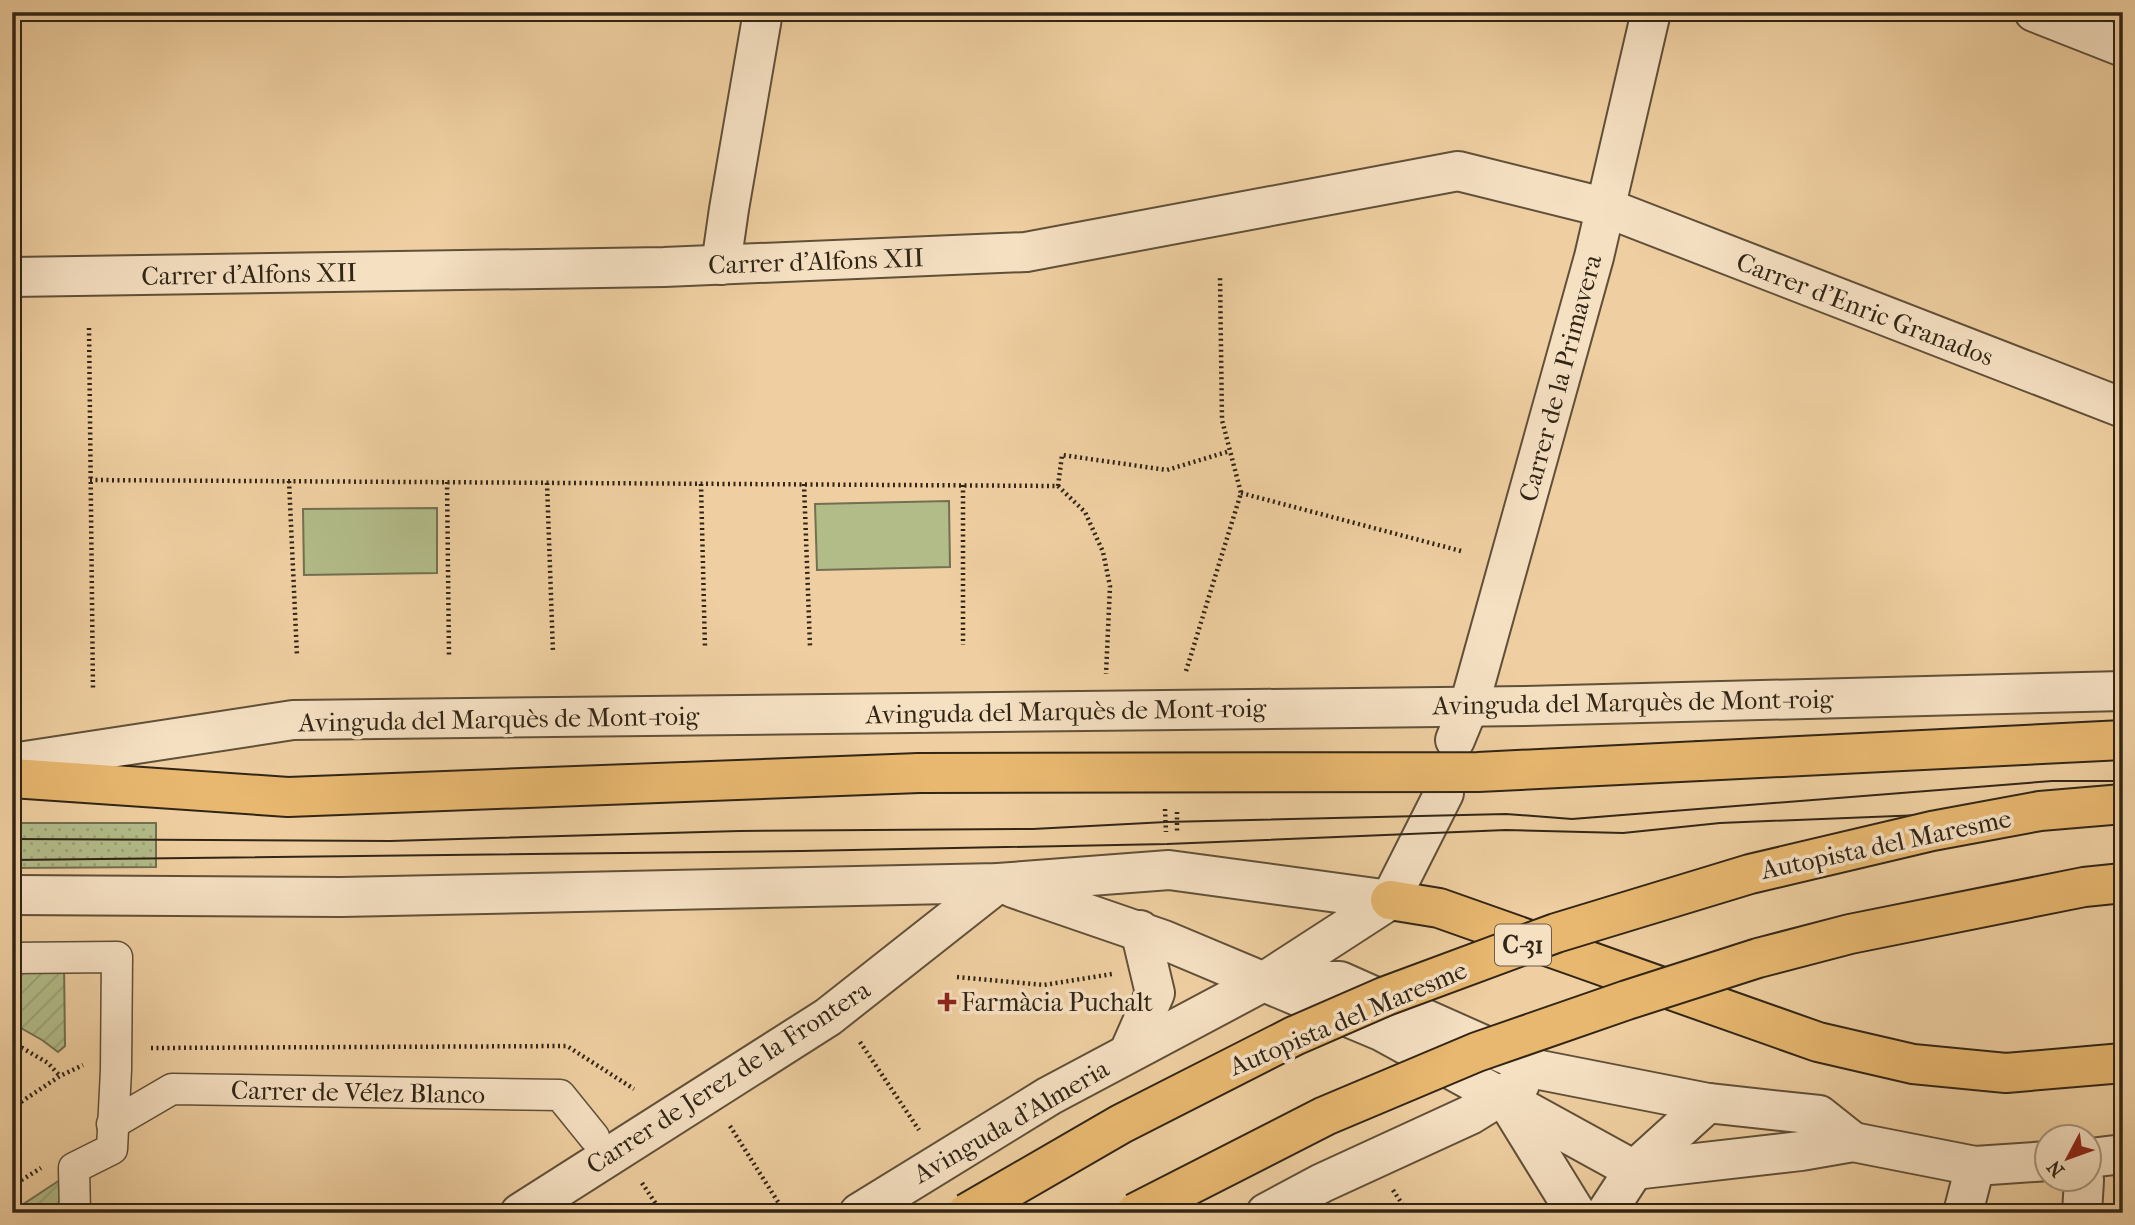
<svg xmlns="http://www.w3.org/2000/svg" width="2135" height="1225" viewBox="0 0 2135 1225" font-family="'IM FELL French Canon',serif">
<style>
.grass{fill:url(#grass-dots);stroke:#727050;stroke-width:2}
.garden{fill:url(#garden-furrows);stroke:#727050;stroke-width:2}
.pitch{fill:#b2bc89;stroke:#727050;stroke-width:2}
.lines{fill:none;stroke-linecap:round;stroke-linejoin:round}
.pedestrian-casing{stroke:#605039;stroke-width:33}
.minor-casing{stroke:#605039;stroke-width:42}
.motorway-casing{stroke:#312516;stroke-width:42}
.path{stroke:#312516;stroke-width:4.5;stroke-dasharray:2 3.5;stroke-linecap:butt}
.pedestrian{stroke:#f5e0c2;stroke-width:30}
.minor{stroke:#f5e0c2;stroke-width:38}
.motorway{stroke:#e8b870;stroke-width:38}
.tram{stroke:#312516;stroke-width:2}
.motorway-bridge-casing{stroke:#312516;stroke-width:42;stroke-linecap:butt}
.motorway-bridge{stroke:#e8b870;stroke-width:38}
.poi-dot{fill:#8f2418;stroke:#f5e0c2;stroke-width:2.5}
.labels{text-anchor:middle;stroke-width:7;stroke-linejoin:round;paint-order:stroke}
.shield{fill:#f5e0c2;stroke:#6c5d4a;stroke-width:2}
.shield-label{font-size:24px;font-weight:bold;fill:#312516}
.street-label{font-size:26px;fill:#312516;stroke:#f5e0c2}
.poi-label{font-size:26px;fill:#312516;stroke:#f5e0c2;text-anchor:start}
</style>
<defs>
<pattern id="grass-dots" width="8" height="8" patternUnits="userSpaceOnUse" patternTransform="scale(1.75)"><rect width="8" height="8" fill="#b2bc89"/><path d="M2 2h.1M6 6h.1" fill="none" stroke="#9aa176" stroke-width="1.8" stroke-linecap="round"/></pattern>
<pattern id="garden-furrows" width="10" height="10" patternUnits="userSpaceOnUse" patternTransform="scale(1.75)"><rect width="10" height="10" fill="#b2bc89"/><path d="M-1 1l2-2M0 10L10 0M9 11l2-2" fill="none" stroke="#9aa176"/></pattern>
</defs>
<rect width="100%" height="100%" fill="#efcfa1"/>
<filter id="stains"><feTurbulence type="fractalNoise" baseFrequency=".00286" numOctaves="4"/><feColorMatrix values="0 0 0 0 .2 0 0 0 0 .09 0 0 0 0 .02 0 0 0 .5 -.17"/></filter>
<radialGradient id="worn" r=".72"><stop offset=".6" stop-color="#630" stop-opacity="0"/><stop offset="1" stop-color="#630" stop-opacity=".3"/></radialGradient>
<!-- grass -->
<polygon class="grass" points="12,823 156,823 156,867 12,868"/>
<!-- garden -->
<g class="garden">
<polygon points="64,961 65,1046 58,1052 42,1040 12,1023 12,962"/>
<polygon points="69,1174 70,1213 17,1213 16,1209"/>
</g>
<!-- pitch -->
<g class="pitch">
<polygon points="949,501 950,567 817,570 815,504"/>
<polygon points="437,508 437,573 304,575 303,509"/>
</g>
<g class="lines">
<defs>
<g id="pedestrian">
<polyline points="12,958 117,957 116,1070 112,1149 74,1168 75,1213"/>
<polyline points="112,1124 172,1089 560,1095 594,1137"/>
</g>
<g id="minor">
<polyline points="2034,12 2123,47"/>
<polyline points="721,265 729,209 763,12"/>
<polyline points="12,277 664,267 1026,252 1458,171 1607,208 2123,408"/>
<polyline points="1455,740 1469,706 1594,257 1651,12"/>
<polyline points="12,763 293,720 1525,706 2123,691"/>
<polyline points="1013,888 1164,940 1383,1032 1634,1170"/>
<polyline points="12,895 341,897 998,883 1169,870 1390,900"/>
<polyline points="1390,900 1444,793"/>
<polyline points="1281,981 1340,981 1540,1070 1708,1103 1819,1115 1853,1142"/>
<polyline points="1129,1052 1155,993 1140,930"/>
<polyline points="1507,1101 1576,1213"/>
<polyline points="2090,1158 2123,1154"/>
<polyline points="1634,1170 1801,1151 1853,1142 1975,1166 2048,1161"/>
<polyline points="520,1213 828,1017 998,883"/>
<polyline points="859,1213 1049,1096 1265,981 1390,900"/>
<polyline points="1266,1213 1322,1183 1470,1115 1520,1084"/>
<polyline points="1606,1213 1634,1170 1708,1103"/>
<polyline points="1963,1213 1975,1166"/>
<polyline points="2082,1213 2084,1180"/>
</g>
<g id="motorway">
<polyline points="1700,761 2123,740"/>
<polyline points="12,778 288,797 919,773"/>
<polyline points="1390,900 1439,908 1818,1042 1913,1064 2006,1073 2123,1063"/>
</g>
</defs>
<!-- pedestrian casing -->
<use href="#pedestrian" class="pedestrian-casing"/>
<!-- minor casing -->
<use href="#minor" class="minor-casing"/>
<!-- motorway casing -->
<use href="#motorway" class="motorway-casing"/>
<!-- path -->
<g class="path">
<polyline points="89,328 93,691"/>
<polyline points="90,480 1058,486 1085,512 1103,552 1110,586 1106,674"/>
<polyline points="289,481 297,656"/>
<polyline points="447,482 449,655"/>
<polyline points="547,483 553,653"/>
<polyline points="701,484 705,649"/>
<polyline points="804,484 810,646"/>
<polyline points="963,485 963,645"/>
<polyline points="1058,486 1062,455 1167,470 1230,451"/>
<polyline points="1241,493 1461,551"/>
<polyline points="1186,671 1241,493 1222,420 1220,275"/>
<polyline points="1165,809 1166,832"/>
<polyline points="1177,812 1177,831"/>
<polyline points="957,977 1044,985 1112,974"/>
<polyline points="12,1042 48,1063 60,1076"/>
<polyline points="860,1042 919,1130"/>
<polyline points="151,1048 567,1046 634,1089"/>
<polyline points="12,1108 60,1076 83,1065"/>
<polyline points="730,1126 785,1213"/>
<polyline points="642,1183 662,1213"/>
<polyline points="12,1186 41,1168"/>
<polyline points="1393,1190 1408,1213"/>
</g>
<!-- pedestrian -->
<use href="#pedestrian" class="pedestrian"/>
<!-- minor -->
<use href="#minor" class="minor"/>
<!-- motorway -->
<use href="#motorway" class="motorway"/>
<!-- tram -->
<g class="tram">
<polyline points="12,839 390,841 739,831 1033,829 1166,822 1506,814 1572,819 2052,781 2123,781"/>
<polyline points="12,860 801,851 1167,844 1506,830 1623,833 1720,823 2123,807"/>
</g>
<defs>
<g id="motorway-bridge">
<polyline points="919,773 1478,772 1700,761"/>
<polyline points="967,1213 1121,1124 1294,1036 1386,996 1556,933 1750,874 1932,831 2040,811 2123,804"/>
<polyline points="1135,1213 1325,1116 1477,1052 1627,1000 1758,958 1850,934 2084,887 2123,883"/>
</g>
</defs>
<!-- motorway-bridge casing -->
<use href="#motorway-bridge" class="motorway-bridge-casing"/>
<!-- motorway-bridge -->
<use href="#motorway-bridge" class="motorway-bridge"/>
</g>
<!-- markers -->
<path class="poi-dot" d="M943.5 991.5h7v7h7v7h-7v7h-7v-7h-7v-7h7z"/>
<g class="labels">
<!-- shield labels -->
<rect class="shield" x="1495" y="924.5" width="56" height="41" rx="5"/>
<g class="shield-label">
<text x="1523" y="953">C-31</text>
</g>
<!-- street labels -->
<g class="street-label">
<text transform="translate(816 261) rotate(-2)" y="9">Carrer d'Alfons XII</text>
<text transform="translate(249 274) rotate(-1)" y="9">Carrer d'Alfons XII</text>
<text transform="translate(1865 309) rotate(21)" y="9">Carrer d'Enric Granados</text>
<text transform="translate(1560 378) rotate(-75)" y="9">Carrer de la Primavera</text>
<text transform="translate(1633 702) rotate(-1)" y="9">Avinguda del Marquès de Mont-roig</text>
<text transform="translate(1066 711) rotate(-1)" y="9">Avinguda del Marquès de Mont-roig</text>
<text transform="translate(499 719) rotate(-1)" y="9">Avinguda del Marquès de Mont-roig</text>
<text transform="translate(1886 844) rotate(-12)" y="9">Autopista del Maresme</text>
<text transform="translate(1348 1018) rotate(-23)" y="9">Autopista del Maresme</text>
<text transform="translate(728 1077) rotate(-33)" y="9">Carrer de Jerez de la Frontera</text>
<text transform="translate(358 1092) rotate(1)" y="9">Carrer de Vélez Blanco</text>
<text transform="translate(1011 1121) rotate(-30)" y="9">Avinguda d'Almeria</text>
</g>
<!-- poi labels -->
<g class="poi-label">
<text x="961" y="1011">Farmàcia Puchalt</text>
</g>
</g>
<!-- margin -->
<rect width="2135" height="1225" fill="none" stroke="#efcfa1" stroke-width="42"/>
<rect x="14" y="14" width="2107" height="1197" fill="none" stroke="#312516" stroke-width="3.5"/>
<rect x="21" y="21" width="2093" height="1183" fill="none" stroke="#312516" stroke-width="2"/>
<!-- north arrow -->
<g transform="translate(2068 1158) rotate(229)"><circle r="33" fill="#f5e0c2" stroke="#a7957d" stroke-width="2"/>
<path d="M0-5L12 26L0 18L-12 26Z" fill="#8f2418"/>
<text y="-10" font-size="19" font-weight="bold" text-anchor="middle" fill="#312516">N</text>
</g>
<rect width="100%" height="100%" filter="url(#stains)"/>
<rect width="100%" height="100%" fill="url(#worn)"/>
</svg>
